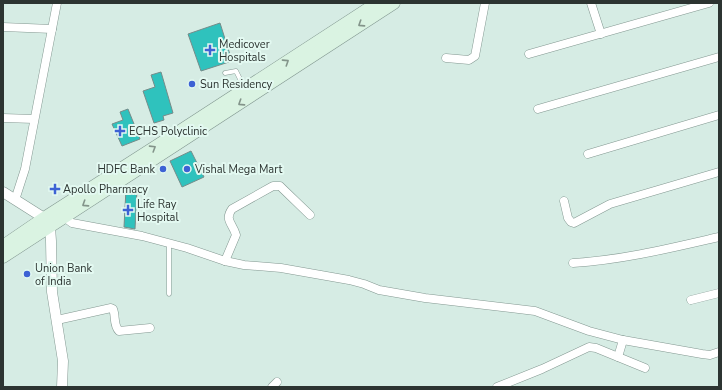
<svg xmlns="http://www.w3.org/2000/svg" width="722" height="390" viewBox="0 0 722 390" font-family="'Nunito Sans',sans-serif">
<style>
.building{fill:#2fc2bd;stroke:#758c8a}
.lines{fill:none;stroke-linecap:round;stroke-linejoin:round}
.service-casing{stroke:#839891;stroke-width:5}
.minor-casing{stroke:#839891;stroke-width:9}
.tertiary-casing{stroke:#839891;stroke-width:11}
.secondary-casing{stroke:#839891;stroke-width:13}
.service{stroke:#fff;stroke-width:4}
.minor{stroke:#fff;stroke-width:8}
.tertiary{stroke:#fff;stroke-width:10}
.secondary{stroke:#daf3e2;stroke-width:12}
.oneway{stroke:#83948a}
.poi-dot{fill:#3d62d4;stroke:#e3f9f1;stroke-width:1.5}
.labels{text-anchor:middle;stroke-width:4;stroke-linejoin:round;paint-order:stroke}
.poi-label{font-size:11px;fill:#2c3431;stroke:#e3f9f1;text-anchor:start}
</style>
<rect width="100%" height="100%" fill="#d6ece4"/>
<!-- building -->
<g class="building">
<polygon points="220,23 232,61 201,71 188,34"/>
<polygon points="161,72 173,113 163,116 164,120 154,123 143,91 155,87 151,75"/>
<polygon points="128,109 140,139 122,146 112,124 123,120 120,112"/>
<polygon points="191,151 204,177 182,187 170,161"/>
<polygon points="126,189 137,189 135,229 124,227"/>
</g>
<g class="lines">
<defs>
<g id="service">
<polyline points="225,73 236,71 244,87"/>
<polyline points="169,294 169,243"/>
</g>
<g id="minor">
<polyline points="591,3 601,34"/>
<polyline points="3,27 52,29"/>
<polyline points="529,54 709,3"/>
<polyline points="446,58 469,60 475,56 485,3"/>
<polyline points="538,109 719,57"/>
<polyline points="3,118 34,119"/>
<polyline points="588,154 719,115"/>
<polyline points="15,200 25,169 57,3"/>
<polyline points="564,201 568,218 571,222 574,223 610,204 719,172"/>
<polyline points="64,217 72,223 142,236 187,248 225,261 244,265 281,268 349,280 364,284 379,290 425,298 535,311 589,331 623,340 702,354 710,355 719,352"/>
<path d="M225,261l11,-26c-3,-11 -12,-15 -4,-26l41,-23h7l3,3 27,26"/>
<path d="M573,263c49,-3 98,-15 146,-26"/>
<polyline points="691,300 719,293"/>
<path d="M57,320l54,-12 2,1c3,7 0,16 6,22l31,-3"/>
<polyline points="618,357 623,340"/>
<polyline points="272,387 277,382"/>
<polyline points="497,387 542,369 589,347 596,348 645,368"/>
</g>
<polyline id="tertiary" points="3,192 44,218 50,227 51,241 52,292 63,361 62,387"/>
<g id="secondary">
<polyline points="3,246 44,218 183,129 377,3"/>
<polyline points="3,257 394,3"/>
</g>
</defs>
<!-- service casing -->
<use href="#service" class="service-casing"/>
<!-- minor casing -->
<use href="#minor" class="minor-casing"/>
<!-- tertiary casing -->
<use href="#tertiary" class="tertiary-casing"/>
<!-- secondary casing -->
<use href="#secondary" class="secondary-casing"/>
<!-- service -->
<use href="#service" class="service"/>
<!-- minor -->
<use href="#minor" class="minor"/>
<!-- tertiary -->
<use href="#tertiary" class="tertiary"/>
<!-- secondary -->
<use href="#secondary" class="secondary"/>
</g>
<!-- one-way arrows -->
<defs><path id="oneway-chevron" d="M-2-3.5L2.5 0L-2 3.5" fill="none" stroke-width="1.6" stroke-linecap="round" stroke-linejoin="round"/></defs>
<g class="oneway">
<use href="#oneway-chevron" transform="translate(361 24) rotate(147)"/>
<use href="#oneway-chevron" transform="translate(286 62) rotate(-33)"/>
<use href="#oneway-chevron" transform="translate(241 103) rotate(147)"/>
<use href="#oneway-chevron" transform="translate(153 148) rotate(-32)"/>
<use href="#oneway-chevron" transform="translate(85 204) rotate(147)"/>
</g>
<!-- markers -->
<g class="poi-dot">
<path d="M208 44h4v4h4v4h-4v4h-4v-4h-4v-4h4z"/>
<circle cx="192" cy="84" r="4"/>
<path d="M118 125h4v4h4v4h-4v4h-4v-4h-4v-4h4z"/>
<circle cx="163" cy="169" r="4"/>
<circle cx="187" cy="169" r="4"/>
<path d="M53 183h4v4h4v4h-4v4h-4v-4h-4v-4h4z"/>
<path d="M126 204h4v4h4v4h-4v4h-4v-4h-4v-4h4z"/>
<circle cx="27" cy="274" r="4"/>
</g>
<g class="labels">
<!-- poi labels -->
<g class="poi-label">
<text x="219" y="48">Medicover<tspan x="219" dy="13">Hospitals</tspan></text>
<text x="200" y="88">Sun Residency</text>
<text x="129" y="135">ECHS Polyclinic</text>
<text x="155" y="173" text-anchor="end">HDFC Bank</text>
<text x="195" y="173">Vishal Mega Mart</text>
<text x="63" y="193">Apollo Pharmacy</text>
<text x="137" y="208">Life Ray<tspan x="137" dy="13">Hospital</tspan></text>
<text x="35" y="272">Union Bank<tspan x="35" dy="13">of India</tspan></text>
</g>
</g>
<!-- border -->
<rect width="722" height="390" fill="none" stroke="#2c3431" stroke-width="8"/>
</svg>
